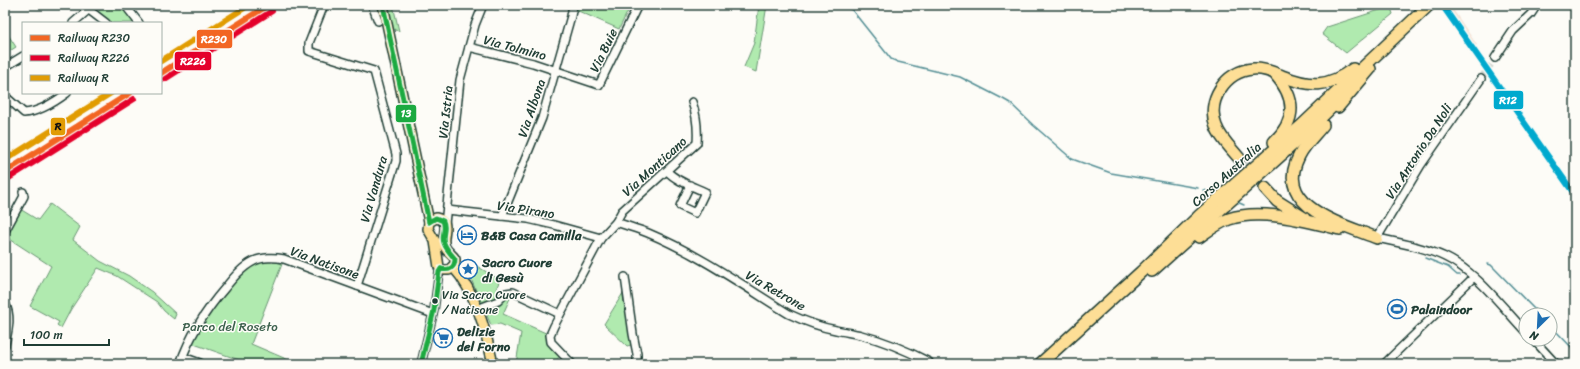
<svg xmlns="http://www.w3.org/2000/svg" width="1580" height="369" viewBox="0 0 1580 369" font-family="Sriracha,sans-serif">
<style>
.built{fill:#f3e4d7}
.green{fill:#b0eaaf;stroke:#689472}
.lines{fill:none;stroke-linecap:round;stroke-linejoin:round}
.stream{stroke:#548f95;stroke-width:1.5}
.minor-tunnel{stroke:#d1d6d0;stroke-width:7;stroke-dasharray:7 3.5;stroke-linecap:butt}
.highway-tunnel{stroke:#d1d6d0;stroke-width:11;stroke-dasharray:11 5.5;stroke-linecap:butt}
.minor-casing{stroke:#1f3d34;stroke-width:10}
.major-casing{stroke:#1f3d34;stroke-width:12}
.highway-casing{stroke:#1f3d34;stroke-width:14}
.minor{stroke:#fdfcf7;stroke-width:7}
.major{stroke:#fdde96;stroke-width:9}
.highway{stroke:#fdde96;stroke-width:11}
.bus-1-casing{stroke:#fdfcf7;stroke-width:8}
.bus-1{stroke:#1baa40;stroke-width:5}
.rail-1-casing{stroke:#fdfcf7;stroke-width:9}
.rail-2-casing{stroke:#fdfcf7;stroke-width:9}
.rail-3-casing{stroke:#fdfcf7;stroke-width:9}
.rail-4-casing{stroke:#fdfcf7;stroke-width:9}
.rail-1{stroke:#f26522;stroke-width:6}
.rail-2{stroke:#e4002b;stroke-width:6}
.rail-3{stroke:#e19c05;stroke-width:6}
.rail-4{stroke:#00a9ce;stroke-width:6}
.bus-dot{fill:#1f3d34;stroke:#fdfcf7;stroke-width:1.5}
.labels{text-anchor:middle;stroke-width:3;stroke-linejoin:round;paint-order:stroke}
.bus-label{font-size:12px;fill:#1f3d34;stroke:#fdfcf7;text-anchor:start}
.street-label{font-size:13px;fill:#1f3d34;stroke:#fdfcf7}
.poi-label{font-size:13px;font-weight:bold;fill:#1f3d34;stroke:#fdfcf7;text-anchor:start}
.park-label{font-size:13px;fill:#3c604d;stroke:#fdfcf7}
.line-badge{stroke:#fdfcf7;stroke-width:1.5}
.badge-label{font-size:11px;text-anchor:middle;font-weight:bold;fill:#fff}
.pale-badge-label{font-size:11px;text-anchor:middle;font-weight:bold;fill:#111}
</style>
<rect width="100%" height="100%" fill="#fdfcf7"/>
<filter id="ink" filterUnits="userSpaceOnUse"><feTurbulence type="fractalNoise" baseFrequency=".025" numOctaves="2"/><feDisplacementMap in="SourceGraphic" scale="8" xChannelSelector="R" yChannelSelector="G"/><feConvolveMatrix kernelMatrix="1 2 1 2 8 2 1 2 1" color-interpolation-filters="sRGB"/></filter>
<g filter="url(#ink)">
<!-- built -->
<polygon class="built" points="1438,5 1450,5 1477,45 1470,50"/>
<!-- green -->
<g class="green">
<polygon points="104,5 122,5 135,23 109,23 96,14"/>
<polygon points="386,5 393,5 399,31 391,29"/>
<polygon points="577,5 631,5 619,29 576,10"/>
<polygon points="759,5 767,5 756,72 744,67 754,43"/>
<polygon points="1386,8 1391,8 1393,14 1346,53 1322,34 1327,27"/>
<polygon points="5,30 16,47 5,54"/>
<polygon points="50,204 80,227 73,240 100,261 129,276 152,292 176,314 174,319 164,311 157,302 117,276 98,268 71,309 61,328 57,325 59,322 30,306 51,266 5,236 5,231 20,209 38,220"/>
<polygon points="284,259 251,344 291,361 290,364 251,364 191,343 196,329 237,275 256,262"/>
<polygon points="475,265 500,280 496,289 511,296 503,314 548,334 548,344 561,356 551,364 516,364 521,333 500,324 491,325 471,279 470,276"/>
<polygon points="623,293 631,345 627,346 604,324"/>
</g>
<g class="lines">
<!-- stream -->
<g class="stream">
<polyline points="842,5 852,10 891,59 898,62 960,77 1003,99 1010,103 1033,125 1072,159 1111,173 1198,188"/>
<polyline points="1203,190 1208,191"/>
<polyline points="1237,202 1244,205"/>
<polyline points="1425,258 1448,267 1457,275 1460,275"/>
<polyline points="1488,264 1491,265 1540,315"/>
<polyline points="1550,325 1575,351"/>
</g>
<!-- minor-tunnel -->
<polyline class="minor-tunnel" points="1481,79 1495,58"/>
<!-- highway-tunnel -->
<polyline class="highway-tunnel" points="1239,158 1265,188"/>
<defs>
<g id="minor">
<polyline points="125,5 139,23"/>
<polyline points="324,5 309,43 309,51 374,71 396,154 396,161 357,286"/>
<polyline points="372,5 378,21"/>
<polyline points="89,10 106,23"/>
<polyline points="73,23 94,5"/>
<polyline points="469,47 533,63 599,85 638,5"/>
<polyline points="1495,58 1513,31 1531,14 1537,5"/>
<polyline points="5,67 23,56"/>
<path d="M1481,79l-60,86 -44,73c23,5 47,9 68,19 32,15 57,50 81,75"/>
<path d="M5,96l19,17c16,-1 31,-11 43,-20"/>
<path d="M667,171c9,10 25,15 38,21l-10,21 -15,-7 10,-21"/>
<polyline points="447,210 528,219 554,225 601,238"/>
<polyline points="502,216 542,118 571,16 573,5"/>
<path d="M616,222c11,4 22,7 32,11 50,21 96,53 141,81 15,7 31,13 47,16 8,2 17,3 25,5 24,6 47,16 68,27"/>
<polyline points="445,224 460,80 475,25 483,5"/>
<polyline points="5,231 24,196 23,192"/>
<polyline points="625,277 633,334 637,354 637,364"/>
<path d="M5,303c7,14 3,27 0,42"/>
<polyline points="477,309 498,301 506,293 513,292 560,314"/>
<polyline points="1533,339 1556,364"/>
<polyline points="183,357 200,363"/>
<path d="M180,364c10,-29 25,-53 45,-76 8,-10 17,-21 29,-27 8,-4 21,-4 30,-2l149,55"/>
<polyline points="421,364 434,310 439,272 441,269"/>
<path d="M572,364l-21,-22 -1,-7 4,-9 47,-88 15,-16 6,-11 75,-68c1,-14 0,-27 -5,-41"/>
<polyline points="1384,364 1474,277"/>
</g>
<g id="major">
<polyline points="383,5 429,222"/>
<path d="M436,218c17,3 4,18 9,29 2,5 7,7 10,12v5l-6,6h-5l-5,-3 -4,-26 -7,-12 1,-7z"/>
<path d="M453,267c23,25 33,65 40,97"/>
</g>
<g id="highway">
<polyline points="1338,107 1370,69"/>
<path d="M1323,125c-8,10 -18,19 -24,31 -26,51 43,68 78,82"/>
<path d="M1274,142c23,-23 22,-44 1,-68"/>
<path d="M1239,158c-8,-10 -19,-20 -23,-32 -10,-25 9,-55 37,-57 10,-1 20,3 29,7 28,11 46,12 71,-7"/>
<polyline points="1265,188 1277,201 1304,218"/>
<path d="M1199,237c10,-7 19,-14 30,-18 31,-11 79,2 111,10"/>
<polyline points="1152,271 1298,140 1340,99"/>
<polyline points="1040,364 1141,272 1199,216 1300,127 1429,5"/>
</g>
</defs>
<!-- minor casing -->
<use href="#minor" class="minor-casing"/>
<!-- major casing -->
<use href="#major" class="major-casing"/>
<!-- highway casing -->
<use href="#highway" class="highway-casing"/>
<!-- minor -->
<use href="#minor" class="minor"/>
<!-- major -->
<use href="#major" class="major"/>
<!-- highway -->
<use href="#highway" class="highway"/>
<defs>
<g id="bus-1">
<polyline points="383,5 429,222"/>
<path d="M429,222l7,-4 7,3c4,8 -2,14 1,22 2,6 7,11 11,16 0,9 -6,12 -14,10"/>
<polyline points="421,364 434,310 439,272 441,269"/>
</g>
</defs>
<!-- bus-1 casing -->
<use href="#bus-1" class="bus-1-casing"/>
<!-- bus-1 -->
<use href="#bus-1" class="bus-1"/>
<defs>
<g id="rail-1">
<polyline points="161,73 268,5"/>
<polyline points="5,172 130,93"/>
</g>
<g id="rail-2">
<polyline points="165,79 272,11"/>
<polyline points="9,178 134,99"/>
</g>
<g id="rail-3">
<polyline points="161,61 249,5"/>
<polyline points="5,160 111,93"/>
</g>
<polyline id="rail-4" points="1442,5 1575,195"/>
</defs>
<!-- rail-1 casing -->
<use href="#rail-1" class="rail-1-casing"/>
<!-- rail-2 casing -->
<use href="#rail-2" class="rail-2-casing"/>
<!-- rail-3 casing -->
<use href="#rail-3" class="rail-3-casing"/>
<!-- rail-4 casing -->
<use href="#rail-4" class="rail-4-casing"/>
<!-- rail-1 -->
<use href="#rail-1" class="rail-1"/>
<!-- rail-2 -->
<use href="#rail-2" class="rail-2"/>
<!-- rail-3 -->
<use href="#rail-3" class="rail-3"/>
<!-- rail-4 -->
<use href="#rail-4" class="rail-4"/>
</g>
</g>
<!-- icons -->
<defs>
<symbol id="hotel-ring" viewBox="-11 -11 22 22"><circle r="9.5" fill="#fdfcf7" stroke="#1f6fb2" stroke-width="1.5"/><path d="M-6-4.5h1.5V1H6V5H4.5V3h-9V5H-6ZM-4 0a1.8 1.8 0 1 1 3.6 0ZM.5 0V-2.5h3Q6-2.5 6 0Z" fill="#1f6fb2"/></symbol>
<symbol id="sight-ring" viewBox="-11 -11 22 22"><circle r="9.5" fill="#fdfcf7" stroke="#1f6fb2" stroke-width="1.5"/><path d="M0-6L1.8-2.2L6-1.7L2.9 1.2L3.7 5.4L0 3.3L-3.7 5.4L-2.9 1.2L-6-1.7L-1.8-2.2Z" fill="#1f6fb2"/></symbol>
<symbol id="stadium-ring" viewBox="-11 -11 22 22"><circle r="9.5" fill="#fdfcf7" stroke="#1f6fb2" stroke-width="1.5"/><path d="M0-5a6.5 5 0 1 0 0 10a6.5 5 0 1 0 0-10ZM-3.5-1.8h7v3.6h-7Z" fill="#1f6fb2"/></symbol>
<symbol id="supermarket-ring" viewBox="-11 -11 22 22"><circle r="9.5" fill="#fdfcf7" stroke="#1f6fb2" stroke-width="1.5"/><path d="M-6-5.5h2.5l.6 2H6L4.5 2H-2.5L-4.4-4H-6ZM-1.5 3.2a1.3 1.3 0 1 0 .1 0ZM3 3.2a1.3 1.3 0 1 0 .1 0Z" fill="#1f6fb2"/></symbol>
</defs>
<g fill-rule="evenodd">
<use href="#hotel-ring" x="456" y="224" width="22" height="22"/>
<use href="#sight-ring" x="457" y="258" width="22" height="22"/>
<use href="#stadium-ring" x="1386" y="298" width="22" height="22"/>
<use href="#supermarket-ring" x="432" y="327" width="22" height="22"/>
</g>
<!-- markers -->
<circle class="bus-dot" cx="435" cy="301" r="3.5"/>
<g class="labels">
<!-- bus labels -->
<g class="bus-label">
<text x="442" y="299">Via Sacro Cuore<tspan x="442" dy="15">/ Natisone</tspan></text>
</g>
<!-- street labels -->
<g class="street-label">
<text transform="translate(515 47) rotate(15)" y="5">Via Tolmino</text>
<text transform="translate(603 50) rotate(-64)" y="5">Via Buie</text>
<text transform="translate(531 108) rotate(-71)" y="5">Via Albona</text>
<text transform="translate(445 112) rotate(-84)" y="5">Via Istria</text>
<text transform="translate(1418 151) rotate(-57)" y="5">Via Antonio Da Noli</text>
<text transform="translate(654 166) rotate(-42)" y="5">Via Monticano</text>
<text transform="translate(1226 174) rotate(-42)" y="5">Corso Australia</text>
<text transform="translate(373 189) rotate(-74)" y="5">Via Vandura</text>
<text transform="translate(526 209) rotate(9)" y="5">Via Pirano</text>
<text transform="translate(325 262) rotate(20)" y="5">Via Natisone</text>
<text transform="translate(776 290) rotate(30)" y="5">Via Retrone</text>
</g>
<!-- poi labels -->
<g class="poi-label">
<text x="481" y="240">B&amp;B Casa Camilla</text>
<text x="482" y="267">Sacro Cuore<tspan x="482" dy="15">di Gesù</tspan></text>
<text x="1411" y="314">Palaindoor</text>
<text x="457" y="336">Delizie<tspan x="457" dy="15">del Forno</tspan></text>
</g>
<!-- park labels -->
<g class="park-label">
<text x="230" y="331">Parco del Roseto</text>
</g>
</g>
<g class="line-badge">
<rect x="196" y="29" width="37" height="20" rx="4" fill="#f26522"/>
<rect x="174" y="51" width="38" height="20" rx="4" fill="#e4002b"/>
<rect x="1493" y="90" width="31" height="20" rx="4" fill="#00a9ce"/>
<rect x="395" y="104" width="22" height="19" rx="4" fill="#1baa40"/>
<rect x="50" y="117" width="16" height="19" rx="4" fill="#e19c05"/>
</g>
<g class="badge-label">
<text x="214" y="43">R230</text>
<text x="193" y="65">R226</text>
<text x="1508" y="104">R12</text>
<text x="406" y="117">13</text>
</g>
<g class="pale-badge-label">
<text x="58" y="130">R</text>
</g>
<!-- margin -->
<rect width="1580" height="369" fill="none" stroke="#fdfcf7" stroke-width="20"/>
<rect x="10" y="10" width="1560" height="349" fill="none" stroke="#1f3d34" stroke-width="1.5" filter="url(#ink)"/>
<!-- legend -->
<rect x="22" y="22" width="140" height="72" fill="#fdfcf7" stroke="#a4b0a9"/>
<rect x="30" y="35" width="20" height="6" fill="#f26522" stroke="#a4b0a9"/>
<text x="58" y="42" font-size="12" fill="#1f3d34">Railway R230</text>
<rect x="30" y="55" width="20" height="6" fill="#e4002b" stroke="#a4b0a9"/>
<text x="58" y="62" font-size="12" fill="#1f3d34">Railway R226</text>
<rect x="30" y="75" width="20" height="6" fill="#e19c05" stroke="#a4b0a9"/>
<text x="58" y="82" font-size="12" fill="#1f3d34">Railway R</text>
<!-- north arrow -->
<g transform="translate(1538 327) rotate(204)"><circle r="19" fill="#fdfcf7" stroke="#a4b0a9"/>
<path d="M0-3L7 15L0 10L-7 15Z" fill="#1f6fb2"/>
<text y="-6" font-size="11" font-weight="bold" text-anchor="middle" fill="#1f3d34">N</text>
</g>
<!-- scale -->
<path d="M24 339v6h85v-6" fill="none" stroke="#1f3d34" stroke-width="2"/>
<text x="30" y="339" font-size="12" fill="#1f3d34" stroke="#fdfcf7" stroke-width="3" paint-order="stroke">100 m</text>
</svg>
